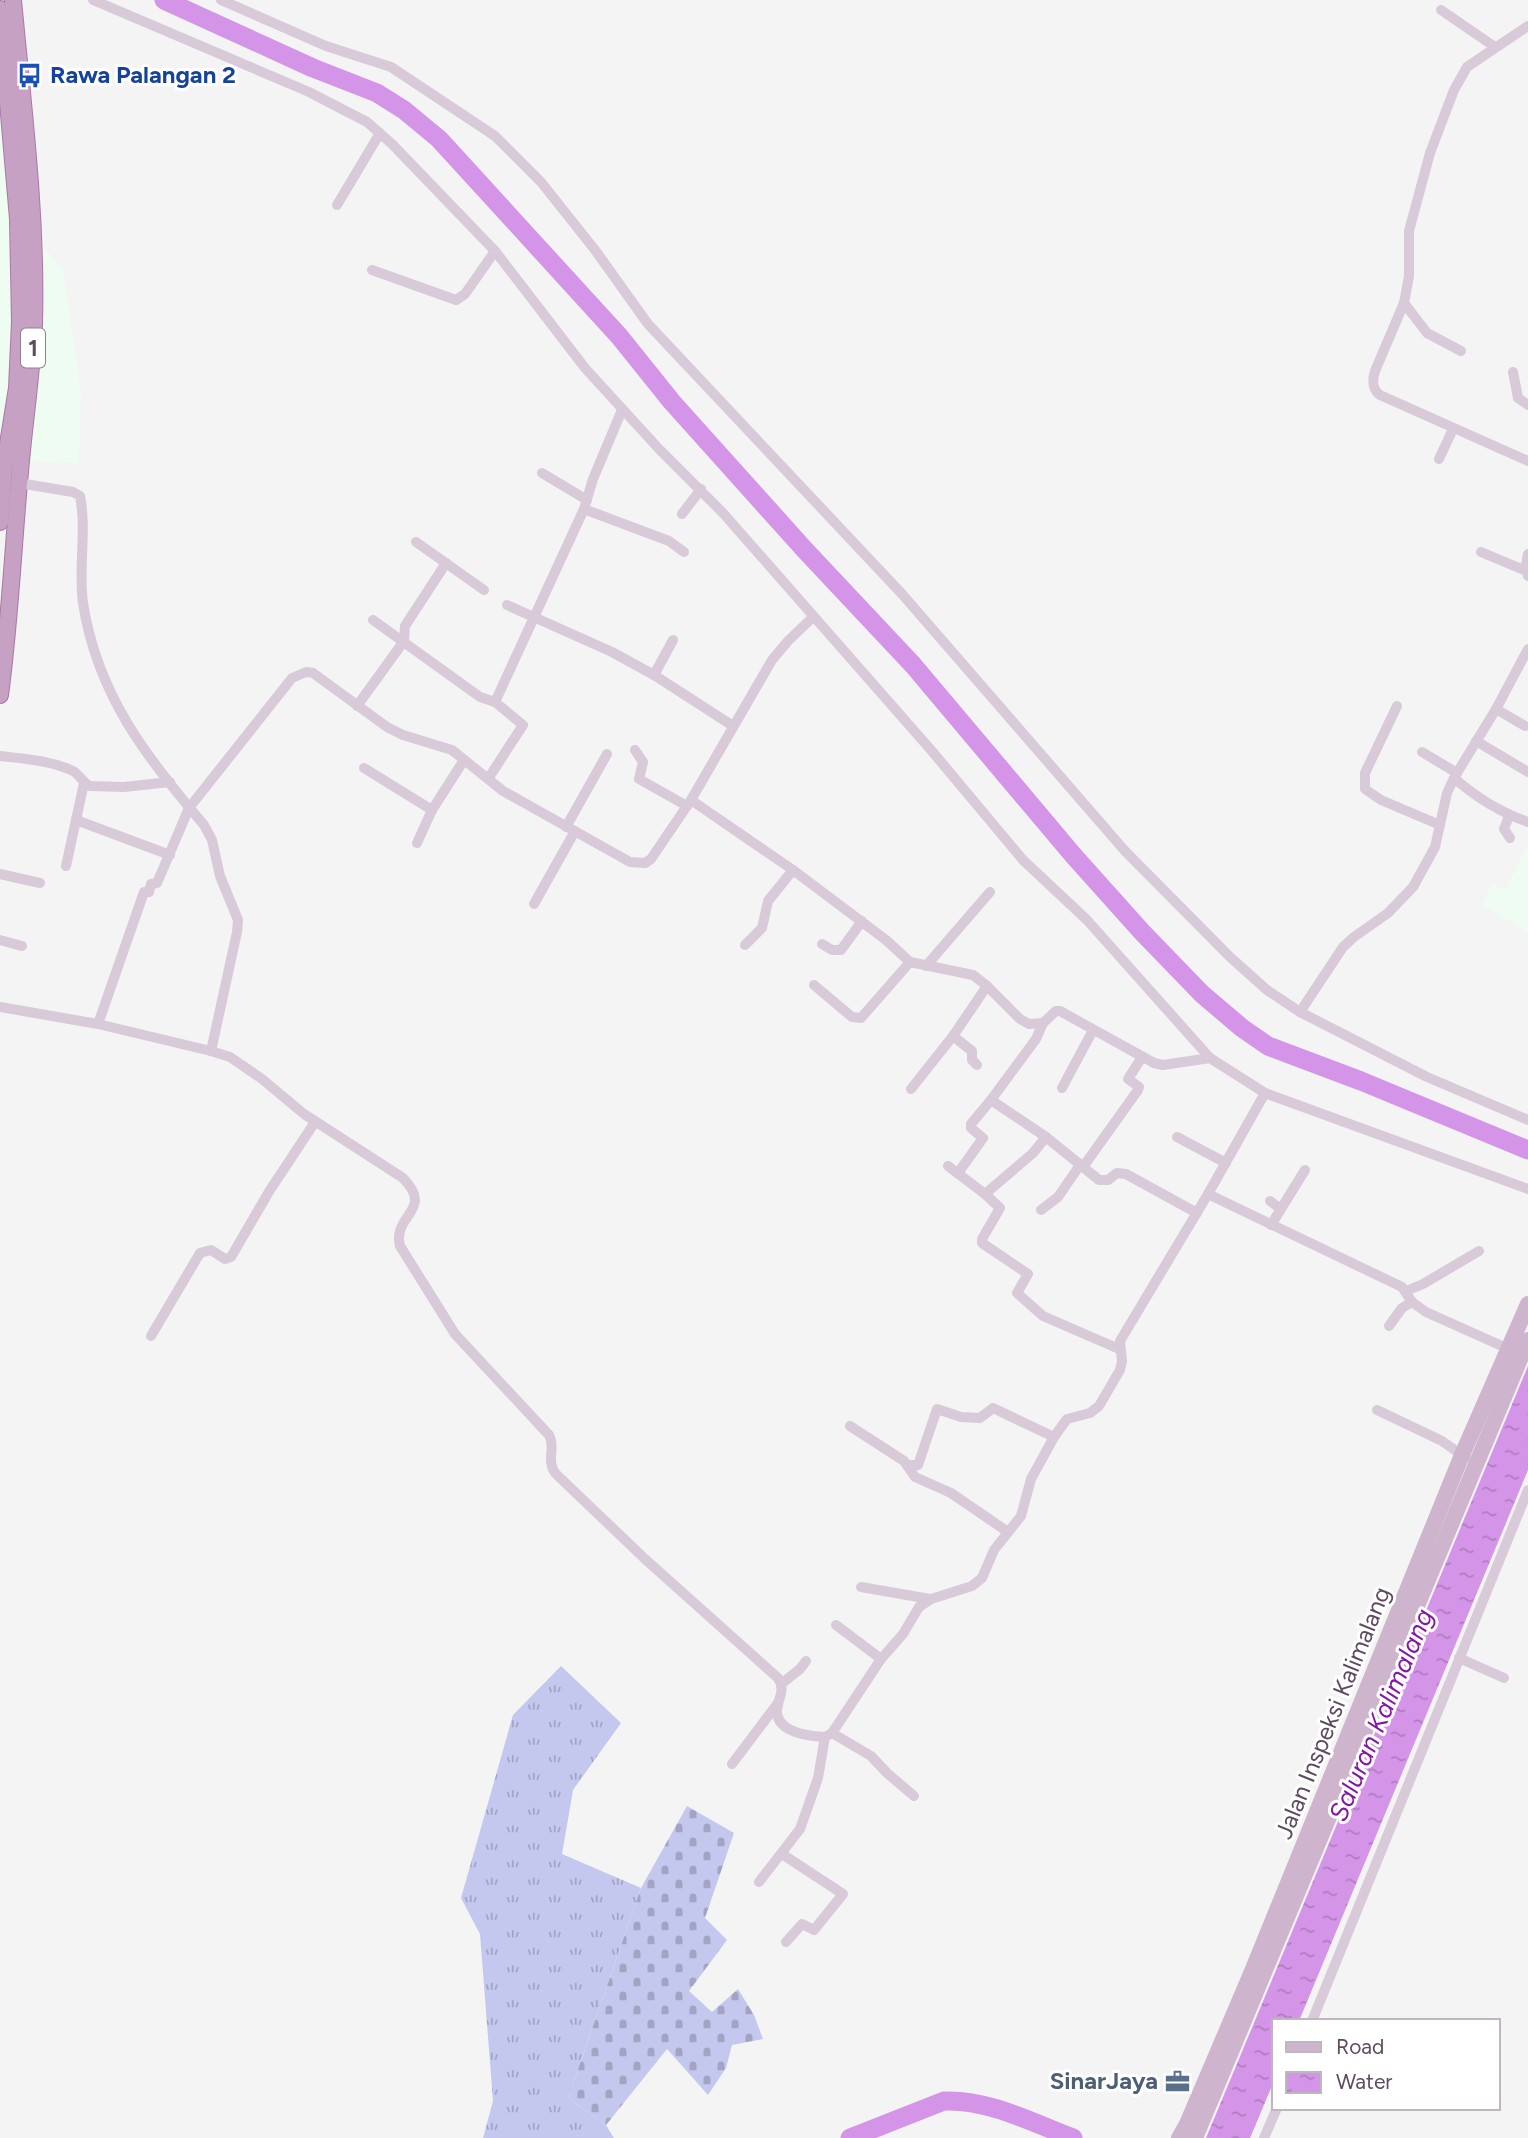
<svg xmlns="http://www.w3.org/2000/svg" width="1528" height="2138" viewBox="0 0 1528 2138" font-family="Figtree,sans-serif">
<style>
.commercial{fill:#effcf2}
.grass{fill:url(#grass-tufts)}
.cemetery{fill:url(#cemetery-stones)}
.water{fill:url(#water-ripples)}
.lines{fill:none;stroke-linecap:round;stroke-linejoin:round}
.river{stroke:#d495e8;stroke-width:19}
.trunk-casing{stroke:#a979a6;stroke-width:18}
.minor{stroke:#d8cad8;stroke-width:10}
.primary{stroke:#cfb4ce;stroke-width:16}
.trunk{stroke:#c6a1c4;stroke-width:16}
.labels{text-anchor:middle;stroke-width:6;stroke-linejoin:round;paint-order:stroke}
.shield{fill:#fff;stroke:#8f818f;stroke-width:2}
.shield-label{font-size:23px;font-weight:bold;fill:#5f4b5f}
.transit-label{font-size:24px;font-weight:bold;fill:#164399;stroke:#fff;text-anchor:start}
.street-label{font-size:24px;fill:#5f4b5f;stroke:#fff}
.service-label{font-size:24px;font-weight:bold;fill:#4e5e75;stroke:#fff;text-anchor:end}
.water-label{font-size:26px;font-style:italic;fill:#8415a8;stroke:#fff}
</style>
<defs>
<pattern id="grass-tufts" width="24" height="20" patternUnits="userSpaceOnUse" patternTransform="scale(1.75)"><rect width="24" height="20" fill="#c5c8ee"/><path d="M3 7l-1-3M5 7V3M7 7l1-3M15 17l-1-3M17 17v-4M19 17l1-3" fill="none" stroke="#a3a4c4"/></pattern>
<pattern id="cemetery-stones" width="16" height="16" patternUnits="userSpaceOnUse" patternTransform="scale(1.75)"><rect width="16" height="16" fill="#c5c8ee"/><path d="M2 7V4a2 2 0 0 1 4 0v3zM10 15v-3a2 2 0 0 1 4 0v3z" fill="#a3a4c4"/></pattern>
<pattern id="water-ripples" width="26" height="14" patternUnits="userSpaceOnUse" patternTransform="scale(1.75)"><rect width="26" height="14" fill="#d495e8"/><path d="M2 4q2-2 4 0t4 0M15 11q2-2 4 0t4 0" fill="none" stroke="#af7cbf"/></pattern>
</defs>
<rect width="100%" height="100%" fill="#f3f4f3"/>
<!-- commercial -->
<g class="commercial">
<polygon points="0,0 9,0 31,232 63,269 81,391 79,464 0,459"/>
<polygon points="1528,845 1528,932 1482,905 1492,884 1505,890"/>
</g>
<!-- grass -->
<polygon class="grass" points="561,1666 621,1723 573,1790 562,1854 641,1888 568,2098 606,2125 614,2138 483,2138 493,2101 480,1934 461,1898 513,1715"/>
<!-- cemetery -->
<polygon class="cemetery" points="687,1806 734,1833 705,1918 727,1940 689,1991 712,2012 738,1989 754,2015 763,2039 732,2045 726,2068 708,2095 667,2049 606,2125 568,2098 641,1888"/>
<!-- water -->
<polygon class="water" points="1528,1366 1528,1470 1299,2021 1274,2021 1274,2081 1250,2138 1206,2138"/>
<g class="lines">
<!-- river -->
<g class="river">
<polyline points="164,0 313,68 377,93 404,110 439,139 619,336 672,402 804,549 913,665 1073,855 1142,932 1202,994 1242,1028 1268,1046 1361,1081 1528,1150"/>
<path d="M850,2138l94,-37c44,-2 89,22 129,37"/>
</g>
<defs>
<g id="trunk">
<polyline points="0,9 18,219 20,322 17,388 4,469 0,522"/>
<path d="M0,695c10,-74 13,-148 20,-223 4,-49 12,-98 14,-148 3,-108 -11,-216 -21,-324"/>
</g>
</defs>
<!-- trunk casing -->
<use href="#trunk" class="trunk-casing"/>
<!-- minor -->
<g class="minor">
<polyline points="93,0 309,92 367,122 392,144 495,251 585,368 659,449 723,513 931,750 1023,860 1087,920 1210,1058 1265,1093 1528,1189"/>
<polyline points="221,0 326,46 391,67 495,136 541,182 595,250 648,324 902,594 1125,851 1230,957 1267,990 1300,1012 1427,1077 1528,1120"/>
<polyline points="1441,10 1495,47"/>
<path d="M1528,26l-61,41 -13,23 -24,63 -21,78v45l-5,27 -29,68c-3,10 -3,18 5,24l148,66"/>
<polyline points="337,205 380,133"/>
<polyline points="372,270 456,300 465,294 495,251"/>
<polyline points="1404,303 1427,333 1461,351"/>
<polyline points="1513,372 1518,398 1528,405"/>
<polyline points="1439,459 1453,429"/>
<polyline points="542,473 587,500"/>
<path d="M19,483l54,9 7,4c7,35 -2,72 3,107 14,91 63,154 121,222l8,15 8,36 18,44 -1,12 -26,119"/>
<polyline points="584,509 669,541 684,552"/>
<polyline points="682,514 701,489"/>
<polyline points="416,542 484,590"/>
<polyline points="1481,552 1526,571"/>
<polyline points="1528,576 1526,565 1528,554"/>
<polyline points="507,605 612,652 654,675 733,726"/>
<polyline points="373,620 480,697 495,702 584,509 593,479 622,410"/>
<polyline points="654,675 673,640"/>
<polyline points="357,706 404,641 405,626 446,563"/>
<polyline points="1397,706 1365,773 1365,789 1381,800 1440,825"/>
<polyline points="1496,709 1525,726"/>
<polyline points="1476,741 1528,772"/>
<polyline points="635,750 643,762 639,779 687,806"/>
<polyline points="1422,752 1457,773"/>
<path d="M0,756c25,3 50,4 73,15 7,4 9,11 17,15l34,1 46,-5"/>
<polyline points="364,768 432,810"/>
<path d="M1454,778c23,20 45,34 74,44"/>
<polyline points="488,779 523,725 495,702"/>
<polyline points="691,800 793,870 886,940 910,962 973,975 987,986 1020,1019 1029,1024 1043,1023 1056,1011 1060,1011 1154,1063 1163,1065 1210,1058"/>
<polyline points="1509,816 1504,829 1510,838"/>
<polyline points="76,820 170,855"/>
<polyline points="566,827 607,754"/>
<polyline points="417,843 432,810 464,760"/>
<polyline points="66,866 84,783"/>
<polyline points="0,874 40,883"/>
<polyline points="534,904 575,831"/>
<polyline points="0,940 22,946"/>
<polyline points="822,944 832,950 841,950 862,921"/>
<polyline points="745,945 762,928 768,901 793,870"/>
<polyline points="926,966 990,892"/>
<polyline points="814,985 852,1017 861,1018 910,962"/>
<path d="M0,1007l98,17 113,27 19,6 32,22 42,35 99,64c32,33 -11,36 -3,68l55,88 94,101c7,13 -3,25 6,38l90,86 133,119c8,12 0,20 -1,32 -1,22 32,26 48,27l7,-4 49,-74 22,-25 16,-27 12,-8 41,-13 10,-8 12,-28 27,-34 10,-37 23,-42 13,-18 23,-6 9,-7 21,-36 2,-9 -2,-20 88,-147 57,-101"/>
<polyline points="1300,1012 1343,947 1354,937 1388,913 1413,887 1435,847 1447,793 1454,778 1496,709 1528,649"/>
<polyline points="1043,1023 1036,1039 991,1100 1046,1137 1099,1180 1108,1180 1117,1173 1126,1174 1197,1213"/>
<polyline points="98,1024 144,892 149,892 151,884 157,883 189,808 292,678 306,672 313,673 387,727 403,735 452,750 503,791 630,862 645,863 651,859 691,800 772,660 788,641 813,617"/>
<polyline points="953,1036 972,1051 972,1060 977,1065"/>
<polyline points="1062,1088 1093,1030"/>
<polyline points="911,1089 953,1036 987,986"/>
<polyline points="1177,1137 1226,1163"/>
<polyline points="948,1166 985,1194 1033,1153 1046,1137"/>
<polyline points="1083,1167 1138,1090 1139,1087 1128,1079 1142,1057"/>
<polyline points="958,1173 983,1138 971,1128 971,1124 991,1100"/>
<polyline points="985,1194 1000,1208 982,1239 982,1243 1028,1274 1017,1293 1043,1316 1119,1349"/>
<polyline points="1208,1194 1402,1287 1412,1302 1426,1312 1513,1351"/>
<polyline points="1270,1201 1281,1209"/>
<polyline points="1041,1210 1058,1197 1080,1165"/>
<polyline points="1271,1225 1305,1170"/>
<polyline points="1406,1291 1423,1284 1479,1251"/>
<polyline points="1389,1326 1402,1308 1412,1302"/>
<polyline points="151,1336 200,1253 211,1250 225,1259 231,1257 270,1190 315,1122"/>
<polyline points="1377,1410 1442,1441 1466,1458"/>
<polyline points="850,1426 904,1461 915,1477 951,1493 1008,1532"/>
<polyline points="908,1465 918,1465 937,1409 961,1417 980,1418 993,1408 1054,1437"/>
<polyline points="861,1587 930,1599"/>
<polyline points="836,1625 881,1659"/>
<polyline points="1459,1658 1504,1678"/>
<polyline points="781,1684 800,1669 806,1661"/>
<polyline points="832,1733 871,1756 887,1773 914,1796"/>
<polyline points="732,1764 778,1703"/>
<polyline points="782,1854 843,1894 814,1930 802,1924 786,1942"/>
<polyline points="759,1882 800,1829 818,1778 825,1737"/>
<polyline points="1312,2021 1528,1490"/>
<polyline points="1264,2138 1277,2108"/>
</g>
<!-- primary -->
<g class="primary">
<polyline points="1179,2138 1187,2124 1253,1969 1462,1455 1528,1304"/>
<polyline points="1195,2138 1528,1340"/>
</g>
<!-- trunk -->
<use href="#trunk" class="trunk"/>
</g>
<!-- icons -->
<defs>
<symbol id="bus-bare" viewBox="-9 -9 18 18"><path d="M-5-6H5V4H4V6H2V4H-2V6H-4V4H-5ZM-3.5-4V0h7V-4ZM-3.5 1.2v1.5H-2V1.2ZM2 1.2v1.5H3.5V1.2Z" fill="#1a4fb4" stroke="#fff" stroke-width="2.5" paint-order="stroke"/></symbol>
<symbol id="office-bare" viewBox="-9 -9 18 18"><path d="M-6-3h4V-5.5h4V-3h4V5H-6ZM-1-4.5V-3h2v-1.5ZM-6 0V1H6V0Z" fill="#5c6f8a" stroke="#fff" stroke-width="2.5" paint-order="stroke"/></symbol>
</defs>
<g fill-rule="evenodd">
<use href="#bus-bare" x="12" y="58" width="35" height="35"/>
<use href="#office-bare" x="1160" y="2064" width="35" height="35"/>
</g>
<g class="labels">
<!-- shield labels -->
<rect class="shield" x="21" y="328.5" width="24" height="39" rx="5"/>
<g class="shield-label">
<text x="33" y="356">1</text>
</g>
<!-- transit labels -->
<g class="transit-label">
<text x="50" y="83">Rawa Palangan 2</text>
</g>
<!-- street labels -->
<g class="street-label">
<text transform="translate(1333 1713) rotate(-68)" y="8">Jalan Inspeksi Kalimalang</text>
</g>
<!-- service labels -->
<g class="service-label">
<text x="1158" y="2089">SinarJaya</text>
</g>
<!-- water labels -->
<g class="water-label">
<text transform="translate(1381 1715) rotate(-67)" y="9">Saluran Kalimalang</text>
</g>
</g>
<!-- legend -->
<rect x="1272" y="2019" width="228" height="91" fill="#ffffff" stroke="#bfb7bf" stroke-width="2"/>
<rect x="1286" y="2042" width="35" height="10" fill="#cfb4ce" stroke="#bfb7bf" stroke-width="2"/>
<text x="1336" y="2054" font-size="21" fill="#5f4b5f">Road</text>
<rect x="1286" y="2072" width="35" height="21" fill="url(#water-ripples)" stroke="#bfb7bf" stroke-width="2"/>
<text x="1336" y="2089" font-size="21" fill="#5f4b5f">Water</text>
</svg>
